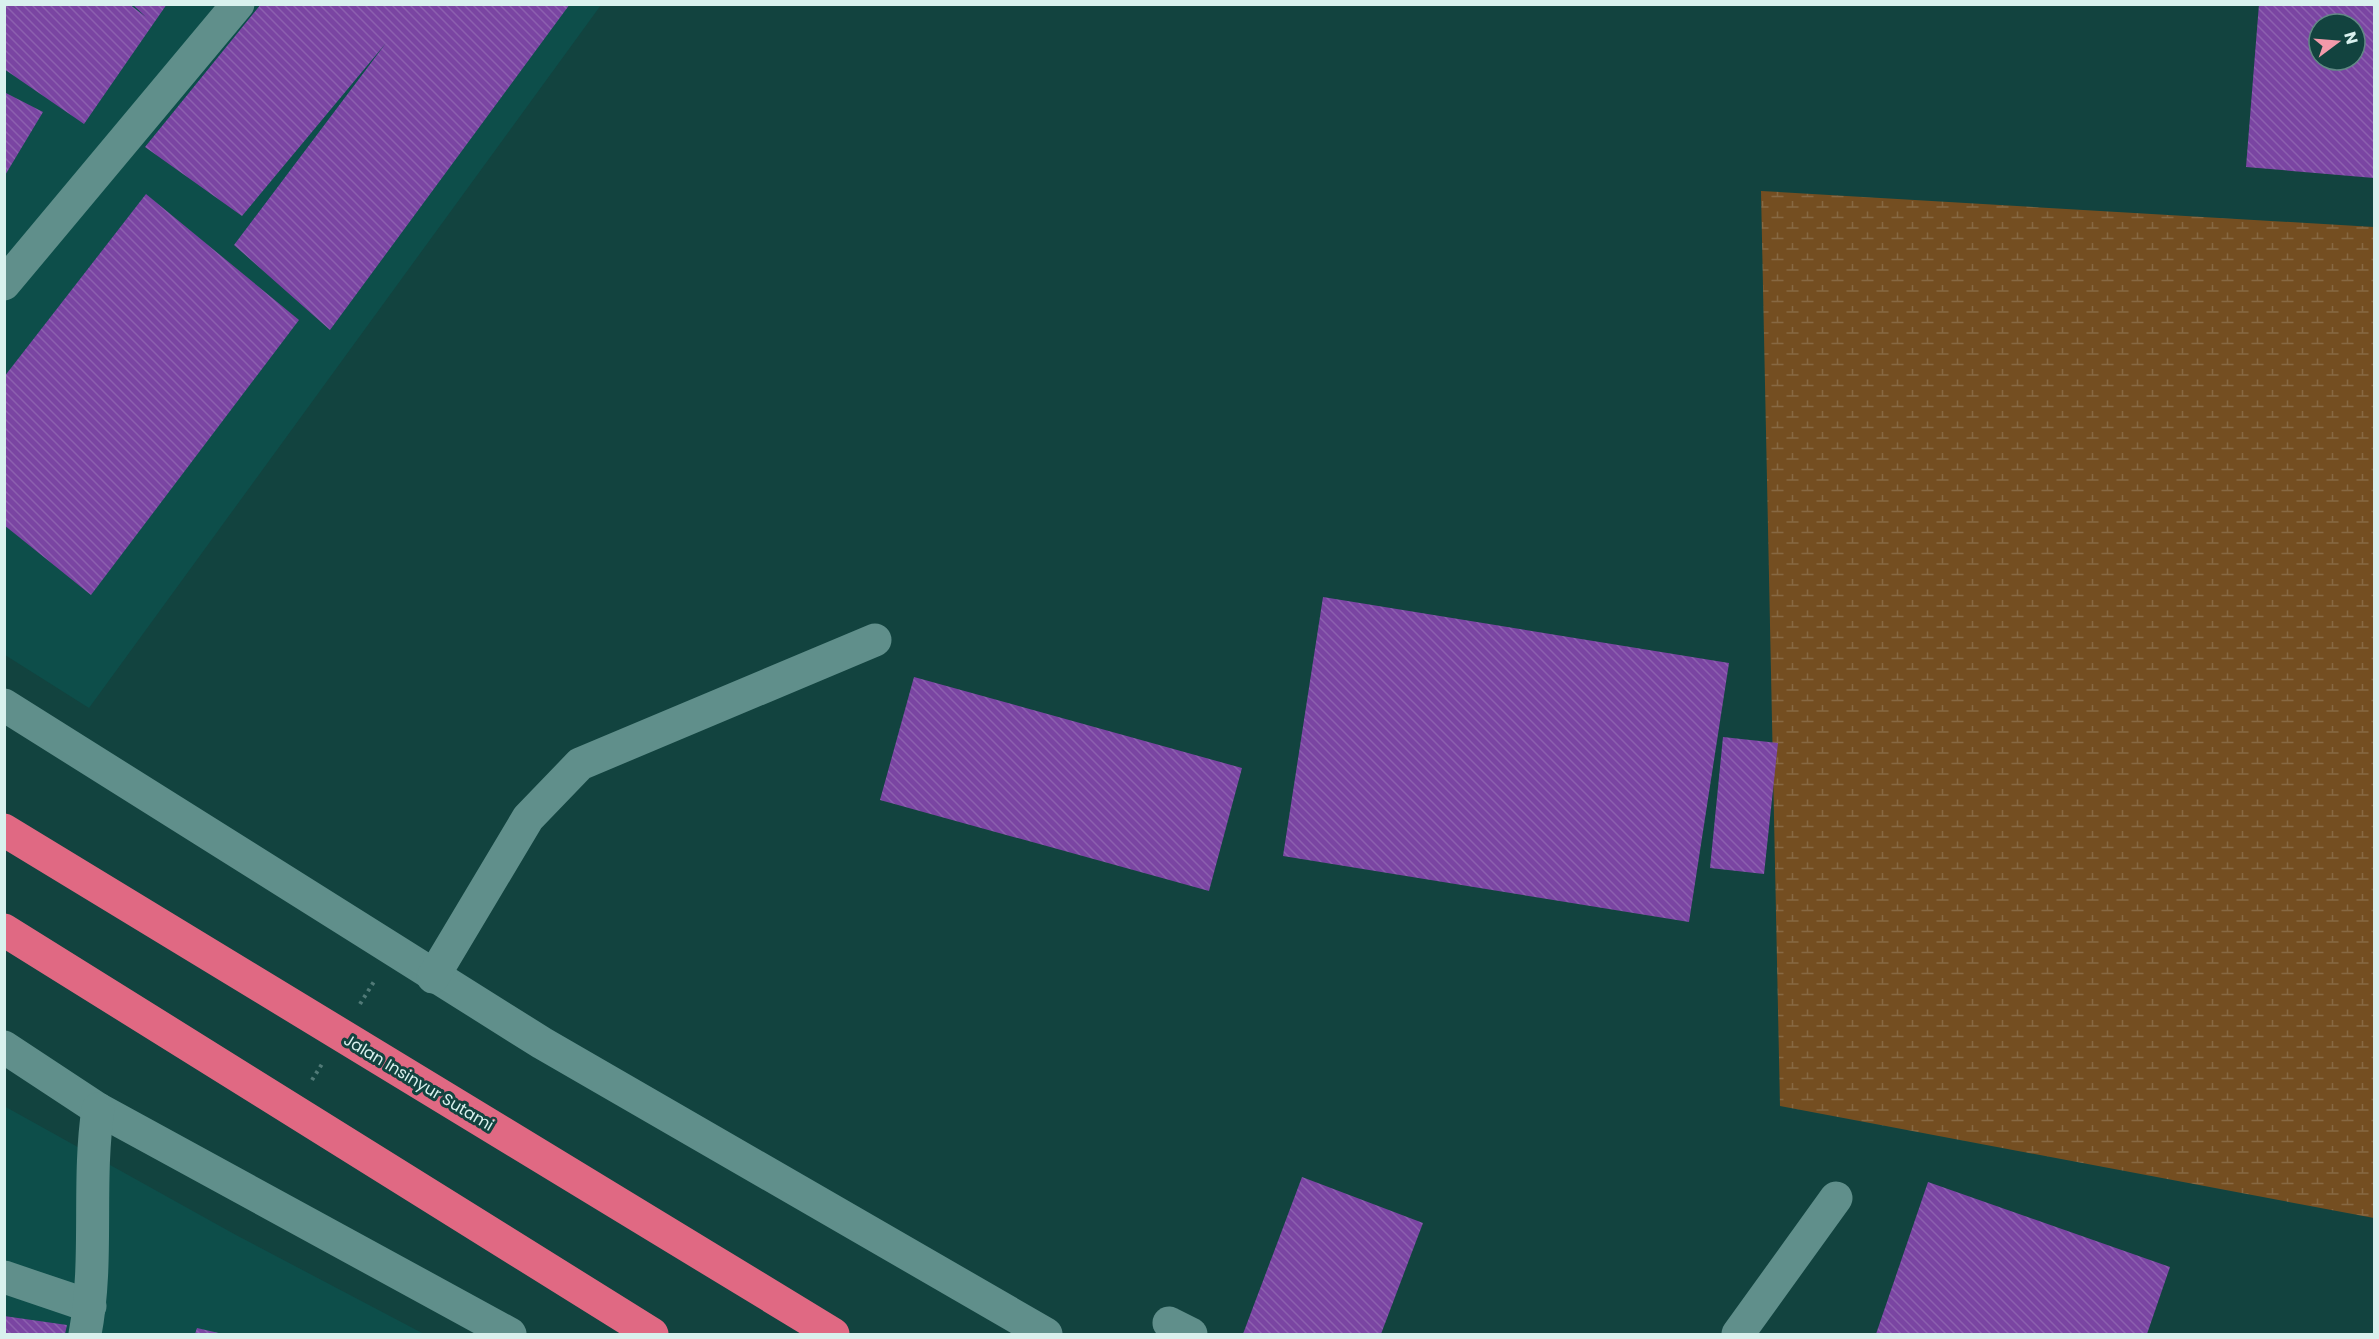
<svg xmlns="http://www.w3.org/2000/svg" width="2379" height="1339" viewBox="0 0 2379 1339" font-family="Poppins,sans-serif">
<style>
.built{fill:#0d4e4a}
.wetland{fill:url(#wetland-marsh)}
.building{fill:url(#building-back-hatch);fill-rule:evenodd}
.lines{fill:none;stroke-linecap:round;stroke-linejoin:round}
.path{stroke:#517a77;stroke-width:4;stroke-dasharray:3 4.5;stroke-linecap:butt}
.minor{stroke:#608f8b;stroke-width:33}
.highway{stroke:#e06983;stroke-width:33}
.labels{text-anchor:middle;stroke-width:6;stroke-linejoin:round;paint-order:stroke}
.street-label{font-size:16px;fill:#d9f1ee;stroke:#12433f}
</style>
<defs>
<pattern id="wetland-marsh" width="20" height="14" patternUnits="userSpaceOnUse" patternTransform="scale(1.5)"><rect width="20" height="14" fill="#744e21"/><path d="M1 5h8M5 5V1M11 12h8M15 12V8" fill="none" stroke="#876842"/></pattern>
<pattern id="building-back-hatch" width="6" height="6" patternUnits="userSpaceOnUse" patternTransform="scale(1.5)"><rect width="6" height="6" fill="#7a45a2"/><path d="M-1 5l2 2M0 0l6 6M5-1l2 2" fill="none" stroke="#8c60af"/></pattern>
</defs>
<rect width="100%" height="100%" fill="#12433f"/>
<!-- built -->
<g class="built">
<polygon points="4,5 601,5 89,708 5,655"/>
<polygon points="4,1106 236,1235 424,1334 5,1334"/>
</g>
<!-- wetland -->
<polygon class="wetland" points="1761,191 2374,227 2374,1218 1780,1106"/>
<!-- building -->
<g class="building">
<polygon points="4,4 129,4 146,17 132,4 167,4 84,124 4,69"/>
<polygon points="261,4 570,4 330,330 234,245 386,43 242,216 145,147"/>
<path d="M2259,4h115v174l-128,-11zM2319,24h36v36h-36z"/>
<polygon points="4,92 43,112 4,177"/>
<polygon points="146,194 299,320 91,595 4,525 4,377"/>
<polygon points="1323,597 1729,663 1689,922 1283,856"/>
<polygon points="914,677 1242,768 1209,891 880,800"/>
<polygon points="1723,737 1778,743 1764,874 1710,868"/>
<polygon points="1302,1177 1423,1223 1381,1334 1243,1334"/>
<polygon points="1928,1182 2170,1267 2147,1334 1876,1334"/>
<polygon points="4,1316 67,1325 65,1334 4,1334"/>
<polygon points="197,1328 223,1334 195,1334"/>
</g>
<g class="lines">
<!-- path -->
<g class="path">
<polyline points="360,1004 375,980"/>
<polyline points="312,1080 322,1064"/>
</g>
<!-- minor -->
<g class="minor">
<polyline points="4,284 238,4"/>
<polyline points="4,705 542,1043 1046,1334"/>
<polyline points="433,977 528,818 580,764 875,640"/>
<polyline points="4,1047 98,1109 510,1334"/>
<polyline points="4,1277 90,1306"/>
<polyline points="1169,1323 1191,1334"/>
<path d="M85,1334c14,-73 2,-151 13,-225"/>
<polyline points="1738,1334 1836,1198"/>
</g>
<!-- highway -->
<g class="highway">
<polyline points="4,830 833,1334"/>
<polyline points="4,930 652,1334"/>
</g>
</g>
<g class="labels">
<!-- street labels -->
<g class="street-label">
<text transform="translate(419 1082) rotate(31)" y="6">Jalan Insinyur Sutami</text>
</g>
</g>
<!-- border -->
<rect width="2379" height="1339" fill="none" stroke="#d9f1ee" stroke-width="12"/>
<!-- north arrow -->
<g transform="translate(2337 42) rotate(74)"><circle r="28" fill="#12433f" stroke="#628985" stroke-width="1.5"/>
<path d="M0-4.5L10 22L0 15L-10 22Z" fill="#f39aaa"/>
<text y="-9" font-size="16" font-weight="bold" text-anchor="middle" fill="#d9f1ee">N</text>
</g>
</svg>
